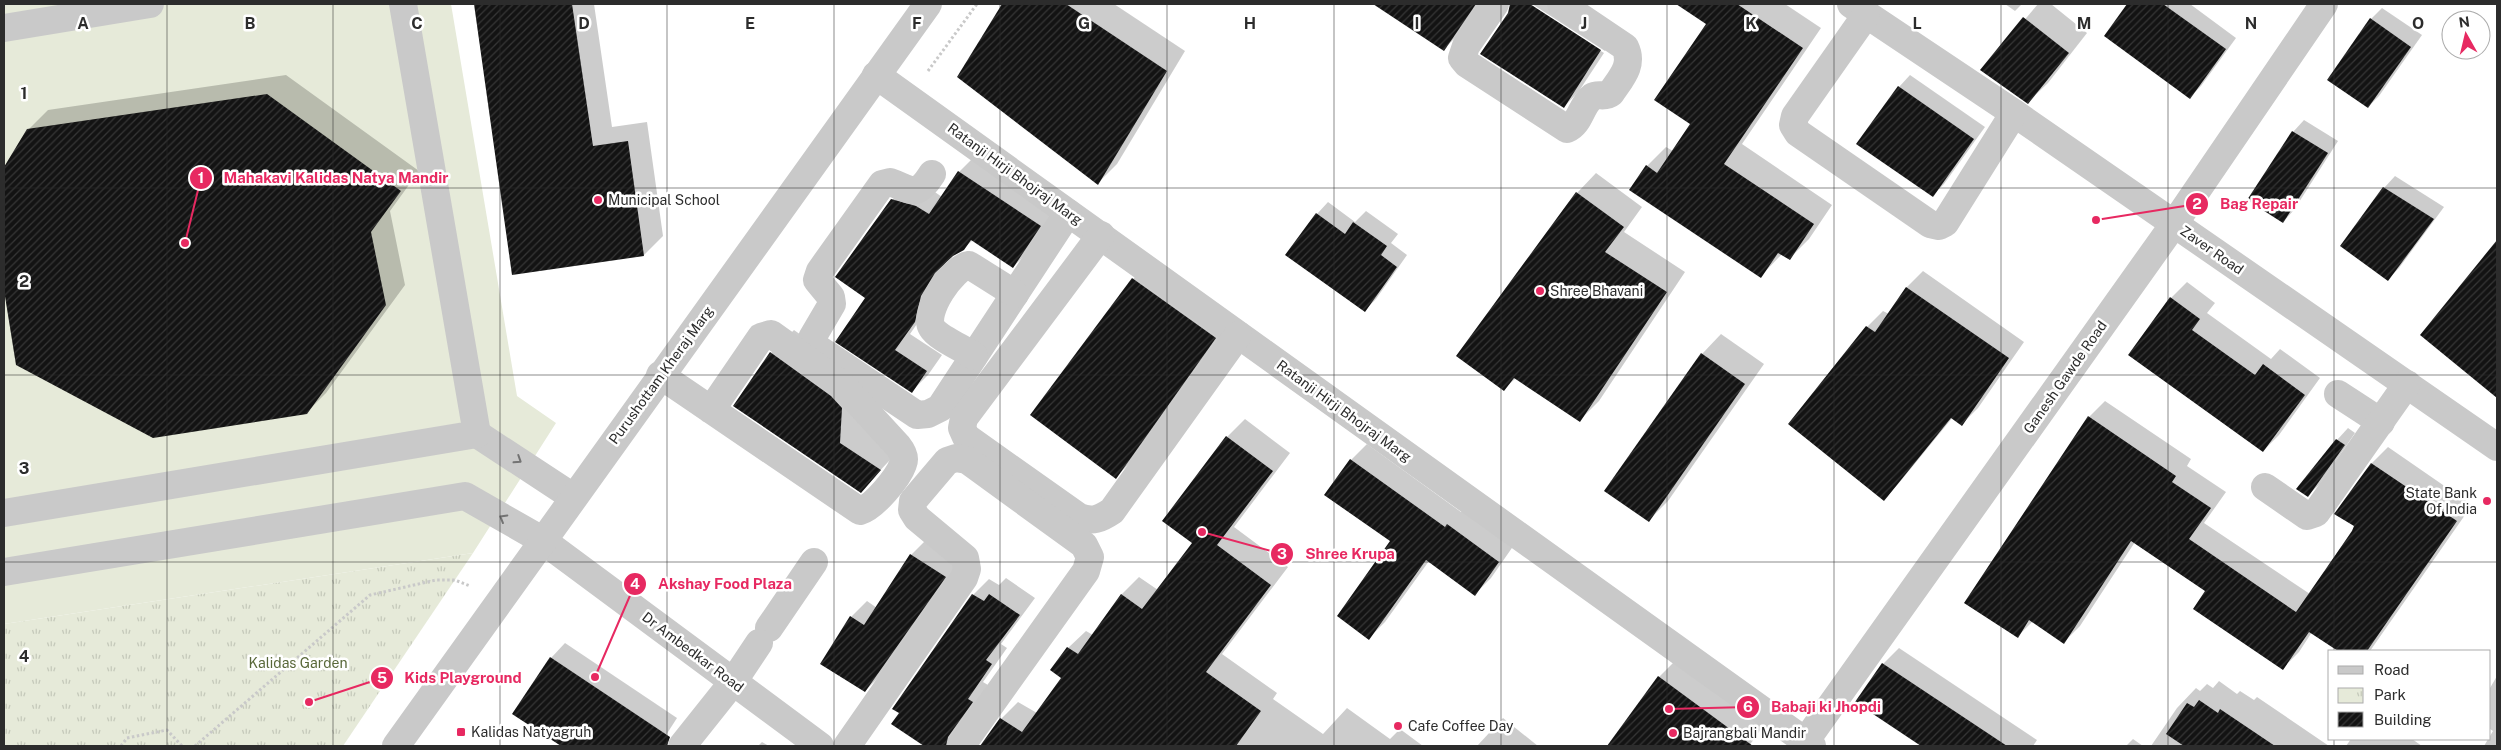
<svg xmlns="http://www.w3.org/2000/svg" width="2501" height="750" viewBox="0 0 2501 750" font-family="'Public Sans',sans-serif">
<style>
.grass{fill:#e6ead9}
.park{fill:url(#park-tufts)}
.shadow{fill:#0003}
.building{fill:url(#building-hatch)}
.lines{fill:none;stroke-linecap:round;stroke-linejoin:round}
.path{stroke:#c9c9c9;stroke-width:3;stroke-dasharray:2.5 2.5;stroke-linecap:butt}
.minor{stroke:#c9c9c9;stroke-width:28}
.oneway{stroke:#737373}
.grid{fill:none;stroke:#2c2c2c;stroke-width:1;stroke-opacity:0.55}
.poi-dot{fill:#e72961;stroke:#fff;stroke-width:2}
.labels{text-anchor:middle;stroke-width:5;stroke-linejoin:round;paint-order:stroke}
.street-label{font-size:14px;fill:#2c2c2c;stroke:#fff}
.poi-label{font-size:14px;fill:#2c2c2c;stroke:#fff;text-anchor:start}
.park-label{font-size:14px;fill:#596839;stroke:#fff}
.grid-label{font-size:16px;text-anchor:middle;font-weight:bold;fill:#2c2c2c;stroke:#fff;stroke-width:5;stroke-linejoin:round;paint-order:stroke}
.leader{fill:none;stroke:#e72961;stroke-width:2}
.callout-dot{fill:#e72961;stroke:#fff;stroke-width:2}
.mark-label{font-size:15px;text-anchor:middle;font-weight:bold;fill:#fff}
.callout-label{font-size:15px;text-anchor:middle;font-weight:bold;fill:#e72961;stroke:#fff;stroke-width:5;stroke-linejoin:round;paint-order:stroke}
</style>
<defs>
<pattern id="park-tufts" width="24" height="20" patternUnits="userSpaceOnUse" patternTransform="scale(1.25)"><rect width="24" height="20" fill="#e6ead9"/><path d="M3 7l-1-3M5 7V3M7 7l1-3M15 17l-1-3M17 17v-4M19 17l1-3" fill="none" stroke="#c5c9ba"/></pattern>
<pattern id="building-hatch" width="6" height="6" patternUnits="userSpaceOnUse" patternTransform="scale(1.25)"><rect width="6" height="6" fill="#131313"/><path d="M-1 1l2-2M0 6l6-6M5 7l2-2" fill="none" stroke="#363636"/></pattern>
</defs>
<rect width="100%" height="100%" fill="#fff"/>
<!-- grass -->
<polygon class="grass" points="4,4 451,4 517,396 556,423 473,553 4,624"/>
<!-- park -->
<polygon class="park" points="473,553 343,746 4,746 4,624"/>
<!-- shadow -->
<g class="shadow">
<polygon points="475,4 594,4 612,127 647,122 663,236 644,255 513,274"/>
<polygon points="1004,4 1114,4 1185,51 1117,164 1098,183 958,77"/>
<polygon points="1375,4 1480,4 1460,33 1444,49"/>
<polygon points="1511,4 1528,4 1604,53 1579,91 1564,107 1509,13"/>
<polygon points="1532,4 1570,4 1616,34 1605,51"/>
<polygon points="1695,4 1785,4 1821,28 1742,144 1832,205 1809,239 1789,259 1782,254 1761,276 1647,166 1666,147 1673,151 1692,124 1708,23 1690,11"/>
<polygon points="2005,4 2022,4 2015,11"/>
<polygon points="2038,4 2051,4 2087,33 2048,83 2028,102 1982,70"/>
<polygon points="2129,4 2190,4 2236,38 2201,86 2190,97 2105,35"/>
<polygon points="2382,8 2422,35 2379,96 2368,107 2371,19"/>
<polygon points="286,75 419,171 390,211 405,285 326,393 306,413 17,364 4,283 4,169 28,130 48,110"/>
<polygon points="1910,75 1985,127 1944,184 1932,196 1899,87"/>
<polygon points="2304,120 2338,141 2294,210 2283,222 2249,200 2293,132"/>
<polygon points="975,156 1056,210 1029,251 1013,267 973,240 963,249 950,256 936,279 930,305 910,334 942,355 928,375 912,391 867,297 892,200 908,184 932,190 942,197 959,172"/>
<polygon points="1596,173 1642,207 1624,232 1685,272 1599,401 1580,420 1516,378 1504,389 1577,193"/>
<polygon points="2395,176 2444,207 2399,268 2388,279 2384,188"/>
<polygon points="1328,202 1355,222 1366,211 1398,234 1391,243 1407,255 1376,299 1365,310 1317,214"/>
<polygon points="2497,244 2497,396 2422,335"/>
<polygon points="1149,263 1231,322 1132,461 1116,477 1032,415 1133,279"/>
<polygon points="1923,271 2024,342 1978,408 1962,424 1953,417 1899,483 1884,499 1790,424 1867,327 1883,311 1889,314 1907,287"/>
<polygon points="2187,282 2215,303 2207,313 2271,359 2280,349 2320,378 2279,435 2263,451 2171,298"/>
<polygon points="794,330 854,373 903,446 861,491 771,353"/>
<polygon points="1721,334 1764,364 1668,501 1649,520 1702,354"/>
<polygon points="2105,401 2191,459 2187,466 2226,492 2204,523 2310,594 2355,526 2336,514 2372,463 2388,447 2472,505 2370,651 2340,651 2312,632 2299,652 2283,668 2207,590 2135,542 2080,626 2064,642 2033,621 2018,636 2089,417"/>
<polygon points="1245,419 1290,453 1234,527 1288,567 1222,654 1277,693 1273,699 1323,734 1347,708 1390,739 1400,729 1423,746 1125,746 1119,742 1116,746 982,746 1001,719 1018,702 1037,713 1063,678 1068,648 1086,631 1093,635 1122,594 1139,577 1158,590 1194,543 1164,521 1227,437"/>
<polygon points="2348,428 2355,433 2320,484 2308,495 2337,440"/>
<polygon points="1367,444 1461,512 1464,509 1514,545 1491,578 1475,594 1429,561 1385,622 1369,638 1392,541 1351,460"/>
<polygon points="927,539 961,561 881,675 865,691 851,617 867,601 877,608 911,555"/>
<polygon points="1006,578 1035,598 1001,644 1007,648 983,682 988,685 950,746 926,746 893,724 973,595 989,579 999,585"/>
<polygon points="565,643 677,718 659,746 563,746 513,713 551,658"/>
<polygon points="1899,648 2037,740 2033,746 1923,746 1856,702 1883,664"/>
<polygon points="1678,658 1766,722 1749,746 1609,746 1659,677"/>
<polygon points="2497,676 2497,746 2484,746 2493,731 2490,729 2490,688"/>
<polygon points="2219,681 2237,694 2240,691 2254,700 2257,697 2329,746 2151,746 2177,708 2196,688 2200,691 2207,684 2213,688"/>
<polygon points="1503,718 1538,746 1477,746"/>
<polygon points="2133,739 2143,746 2126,746"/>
<polygon points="2351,739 2412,739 2422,746 2346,746"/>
<polygon points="762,742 769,746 758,746"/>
</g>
<!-- building -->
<g class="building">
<polygon points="474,4 572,4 593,146 628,141 644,256 512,275"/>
<polygon points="1002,4 1066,4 1167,71 1098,185 957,77"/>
<polygon points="1373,4 1476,4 1444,51"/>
<polygon points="1510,4 1530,4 1601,50 1564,108 1480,54 1508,13"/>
<polygon points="1676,4 1737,4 1803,48 1724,164 1814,224 1790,260 1778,253 1761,278 1629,190 1646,165 1657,173 1690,124 1654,100 1706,24"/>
<polygon points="2127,4 2163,4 2226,49 2190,99 2104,36"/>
<polygon points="2023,17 2069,53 2028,104 1980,70"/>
<polygon points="2370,18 2411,47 2368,108 2327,80"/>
<polygon points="1898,86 1974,139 1933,197 1856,144"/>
<polygon points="267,94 401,191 371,232 386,305 307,414 153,438 16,365 4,290 4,167 27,129"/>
<polygon points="2292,131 2328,153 2283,223 2247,200"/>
<polygon points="958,171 1041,226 1013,268 971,240 964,250 953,256 935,273 921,296 915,322 895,350 927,371 912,393 835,342 865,298 835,277 891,199 916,206 929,214"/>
<polygon points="2383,187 2434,219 2388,281 2340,246"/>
<polygon points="1576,192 1624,227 1605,252 1667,292 1580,422 1514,378 1504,391 1456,356"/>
<polygon points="1316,213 1345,234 1353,222 1387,246 1381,255 1397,267 1365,312 1285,255"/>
<polygon points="2497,240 2497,398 2420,335"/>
<polygon points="1132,278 1216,338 1116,479 1030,415"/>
<polygon points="1906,287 2009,358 1962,426 1951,418 1884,501 1788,424 1866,326 1875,332"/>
<polygon points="2170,297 2200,319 2192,330 2255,375 2263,364 2305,395 2263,452 2128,355"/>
<polygon points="770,352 831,396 842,408 840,443 881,470 861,493 733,406"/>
<polygon points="1701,353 1745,384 1649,522 1604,491"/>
<polygon points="2088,416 2176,476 2172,482 2211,508 2189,539 2296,612 2352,531 2354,526 2334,514 2371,463 2457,521 2367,651 2338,651 2309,632 2283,670 2193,609 2205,591 2131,541 2064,644 2029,620 2018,638 1964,603"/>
<polygon points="1226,436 1273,471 1217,545 1271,585 1206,672 1261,711 1236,746 980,746 1000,718 1022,732 1061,678 1050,670 1067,647 1078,654 1121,594 1142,609 1192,543 1162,521"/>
<polygon points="2336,439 2345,445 2308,497 2296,489"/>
<polygon points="1350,459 1445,527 1447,524 1499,562 1475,596 1426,560 1369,640 1337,616 1390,541 1324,495"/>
<polygon points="910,554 946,577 865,692 820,664 850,616 864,625"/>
<polygon points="972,594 984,601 989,594 1020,615 986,660 992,664 968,699 973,702 948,737 946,746 924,746 891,724 899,713 892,709"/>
<polygon points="550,657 670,737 667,746 561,746 512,714"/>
<polygon points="1882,663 2007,746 1921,746 1855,702"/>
<polygon points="1658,676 1753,746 1607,746"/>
<polygon points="2199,700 2218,713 2220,709 2275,746 2184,746 2166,734 2187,703 2194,707"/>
</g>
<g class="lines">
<!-- path -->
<g class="path">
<polyline points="928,71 977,4"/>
<polyline points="121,746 127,738 167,730 182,746"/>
<polyline points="195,746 370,595 436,580 455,580 470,586"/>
</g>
<!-- minor -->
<g class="minor">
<path d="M1495,4l-29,42 -4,12 5,6 100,65c13,-5 14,-24 25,-32 6,-4 13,1 19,-4 10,-15 23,-28 14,-46l-64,-43"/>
<polyline points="1851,4 2014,113 2497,447"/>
<polyline points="1866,15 1795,116 1793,125 1798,133 1930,224 1939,226 1945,223 2014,113"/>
<polyline points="4,28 150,4"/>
<polyline points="876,75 1812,746"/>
<path d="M932,174c-16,25 -19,16 -42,8l-8,2 -62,87 -3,9 14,17 1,7 -20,34 2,8 103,69 11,-1 12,-6 128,-195"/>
<path d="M1101,235l-137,183 -2,10 4,9 113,80c14,5 21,2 33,-6l126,-176"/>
<path d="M974,356c-10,-7 -37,-19 -42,-28 -10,-15 21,-61 37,-63l46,29"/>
<path d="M660,375l200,136c14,-4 38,-33 43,-47 3,-7 -1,-13 -5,-18l-57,-62 -70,-50 -10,3 -50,73"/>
<polyline points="2338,394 2381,422"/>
<polyline points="477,434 573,497"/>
<polyline points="2265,487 2307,516 2316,513 2407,384"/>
<polyline points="4,513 477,434 403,4"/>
<polyline points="4,572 465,496 542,540 820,746"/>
<polyline points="769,628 814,562"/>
<polyline points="396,746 928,4"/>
<polyline points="682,746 733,682 759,643"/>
<polyline points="847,746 964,578 967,569 965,558 917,518 912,510 913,501 947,461 956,458 967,460 1084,545 1090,557 1086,571 961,746"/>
<polyline points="1802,746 2174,224 2324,4"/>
</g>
</g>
<!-- one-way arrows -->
<defs><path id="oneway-chevron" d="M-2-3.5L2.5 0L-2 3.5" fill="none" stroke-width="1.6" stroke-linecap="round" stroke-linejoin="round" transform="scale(1.25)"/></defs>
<g class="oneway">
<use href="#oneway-chevron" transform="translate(518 460) rotate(33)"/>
<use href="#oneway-chevron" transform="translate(503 518) rotate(-150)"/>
</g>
<!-- grid -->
<path class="grid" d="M167,4v742M333,4v742M500,4v742M667,4v742M834,4v742M1000,4v742M1167,4v742M1334,4v742M1501,4v742M1667,4v742M1834,4v742M2001,4v742M2168,4v742M2334,4v647M4,188h2493M4,375h2493M4,562h2493M2334,739v7"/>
<!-- markers -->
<g class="poi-dot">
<circle cx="598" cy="200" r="5"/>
<circle cx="1540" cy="291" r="5"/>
<circle cx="2487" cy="501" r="5"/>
<circle cx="1398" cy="726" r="5"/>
<rect x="456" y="727" width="10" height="10" rx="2.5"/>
<circle cx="1673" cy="733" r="5"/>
</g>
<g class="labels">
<!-- street labels -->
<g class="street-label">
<text transform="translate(1015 174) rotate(36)" y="5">Ratanji Hirji Bhojraj Marg</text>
<text transform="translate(2212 250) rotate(35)" y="5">Zaver Road</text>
<text transform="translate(661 375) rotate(-54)" y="5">Purushottam Kheraj Marg</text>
<text transform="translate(2065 377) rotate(-55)" y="5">Ganesh Gawde Road</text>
<text transform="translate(1344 411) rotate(36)" y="5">Ratanji Hirji Bhojraj Marg</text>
<text transform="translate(693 652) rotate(37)" y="5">Dr Ambedkar Road</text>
</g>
<!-- poi labels -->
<g class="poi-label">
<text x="608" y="205">Municipal School</text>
<text x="1550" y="296">Shree Bhavani</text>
<text x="2477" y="498" text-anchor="end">State Bank<tspan x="2477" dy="16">Of India</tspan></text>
<text x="1408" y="731">Cafe Coffee Day</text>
<text x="471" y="737">Kalidas Natyagruh</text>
<text x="1683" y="738">Bajrangbali Mandir</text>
</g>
<!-- park labels -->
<g class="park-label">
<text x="298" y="668">Kalidas Garden</text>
</g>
</g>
<g class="grid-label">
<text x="83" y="29">A</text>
<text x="250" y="29">B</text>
<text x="417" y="29">C</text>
<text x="584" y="29">D</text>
<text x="750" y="29">E</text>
<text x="917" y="29">F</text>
<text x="1084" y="29">G</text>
<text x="1250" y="29">H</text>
<text x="1417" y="29">I</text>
<text x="1584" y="29">J</text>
<text x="1751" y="29">K</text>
<text x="1917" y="29">L</text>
<text x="2084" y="29">M</text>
<text x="2251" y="29">N</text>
<text x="2418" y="29">O</text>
<text x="24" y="99">1</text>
<text x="24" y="287">2</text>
<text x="24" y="474">3</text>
<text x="24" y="662">4</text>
</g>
<!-- callouts -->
<path class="leader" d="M185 243L201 178M2096 220L2197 204M1202 532L1282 554M595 677L635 584M309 702L382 678M1669 709L1748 707"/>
<g class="callout-dot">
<circle cx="185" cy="243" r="5"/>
<circle cx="2096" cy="220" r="5"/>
<circle cx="1202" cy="532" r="5"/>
<circle cx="595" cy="677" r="5"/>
<circle cx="309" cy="702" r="5"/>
<circle cx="1669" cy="709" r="5"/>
<circle cx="201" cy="178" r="12"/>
<circle cx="2197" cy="204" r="12"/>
<circle cx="1282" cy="554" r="12"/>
<circle cx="635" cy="584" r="12"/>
<circle cx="382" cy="678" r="12"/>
<circle cx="1748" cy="707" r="12"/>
</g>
<g class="mark-label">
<text x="201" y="183">1</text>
<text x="2197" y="209">2</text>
<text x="1282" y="559">3</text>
<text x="635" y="589">4</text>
<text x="382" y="683">5</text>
<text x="1748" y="712">6</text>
</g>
<g class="callout-label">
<text x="336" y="183">Mahakavi Kalidas Natya Mandir</text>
<text x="2259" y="209">Bag Repair</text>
<text x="1350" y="559">Shree Krupa</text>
<text x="725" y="589">Akshay Food Plaza</text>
<text x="463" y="683">Kids Playground</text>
<text x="1826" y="712">Babaji ki Jhopdi</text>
</g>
<!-- border -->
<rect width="2501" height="750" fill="none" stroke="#2c2c2c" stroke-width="10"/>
<!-- legend -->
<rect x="2328" y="650" width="162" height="90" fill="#ffffff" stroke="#ababab"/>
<rect x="2338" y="666" width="25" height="8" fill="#c9c9c9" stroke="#ababab"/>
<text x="2374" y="675" font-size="15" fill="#2c2c2c">Road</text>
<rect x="2338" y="688" width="25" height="15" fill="url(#park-tufts)" stroke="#ababab"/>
<text x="2374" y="700" font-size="15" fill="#2c2c2c">Park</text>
<rect x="2338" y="712" width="25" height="15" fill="url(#building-hatch)" stroke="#ababab"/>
<text x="2374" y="725" font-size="15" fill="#2c2c2c">Building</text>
<!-- north arrow -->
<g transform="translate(2466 35) rotate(352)"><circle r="24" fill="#ffffff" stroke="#ababab"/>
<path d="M0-4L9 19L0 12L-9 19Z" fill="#e72961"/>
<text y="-8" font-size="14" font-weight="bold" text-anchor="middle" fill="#2c2c2c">N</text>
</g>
</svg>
